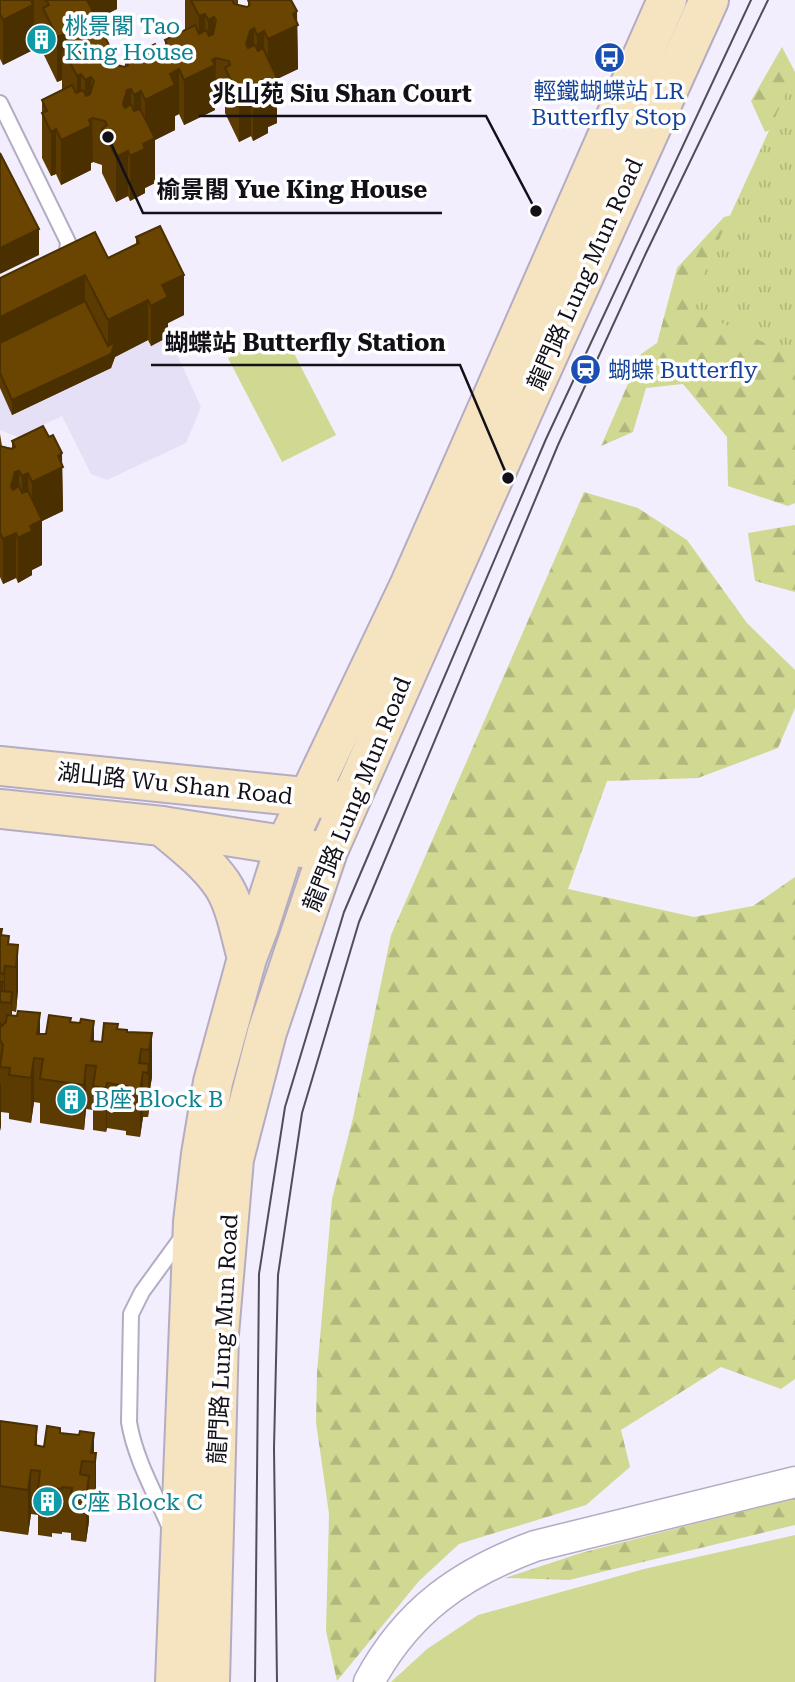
<svg xmlns="http://www.w3.org/2000/svg" width="795" height="1682" viewBox="0 0 795 1682" font-family="'Roboto Serif','Noto Sans TC',serif">
<style>
.education{fill:#e5e0f5}
.forest{fill:url(#forest-firs)}
.park{fill:url(#park-tufts)}
.pitch{fill:#d0d892}
.lines{fill:none;stroke-linecap:round;stroke-linejoin:round}
.service-casing{stroke:#b4acc3;stroke-width:18}
.minor-casing{stroke:#b4acc3;stroke-width:33}
.secondary-casing{stroke:#b4acc3;stroke-width:42}
.service{stroke:#fff;stroke-width:14}
.minor{stroke:#fff;stroke-width:30}
.secondary{stroke:#f6e3bf;stroke-width:38}
.tram{stroke:#524e58;stroke-width:2}
.wall{fill:#5b3b02}
.shaded-wall{fill:#4a3001}
.building{fill:#6a4502;stroke:#4a3001;stroke-width:2}
.labels{text-anchor:middle;stroke-width:7;stroke-linejoin:round;paint-order:stroke}
.culture-label{font-size:23px;fill:#0d838f;stroke:#fff;text-anchor:start}
.transit-label{font-size:23px;fill:#164399;stroke:#fff}
.street-label{font-size:23px;fill:#131018;stroke:#fff}
.leader{fill:none;stroke:#131018;stroke-width:2.5}
.callout-dot{fill:#131018;stroke:#fff;stroke-width:2.5}
.callout-label{font-size:24px;text-anchor:middle;font-weight:bold;fill:#131018;stroke:#fff;stroke-width:7;stroke-linejoin:round;paint-order:stroke}
</style>
<defs>
<pattern id="forest-firs" width="22" height="20" patternUnits="userSpaceOnUse" patternTransform="scale(1.75)"><rect width="22" height="20" fill="#d0d892"/><path d="M5 1l3.5 6h-7zM16 11l3.5 6h-7z" fill="#b2b87d"/></pattern>
<pattern id="park-tufts" width="24" height="20" patternUnits="userSpaceOnUse" patternTransform="scale(1.75)"><rect width="24" height="20" fill="#d0d892"/><path d="M3 7l-1-3M5 7V3M7 7l1-3M15 17l-1-3M17 17v-4M19 17l1-3" fill="none" stroke="#b2b87d"/></pattern>
</defs>
<rect width="100%" height="100%" fill="#f3eefd"/>
<!-- education -->
<polygon class="education" points="160,264 184,315 164,326 201,407 186,443 107,480 91,474 62,416 18,437 0,430 0,318"/>
<!-- forest -->
<g class="forest">
<polygon points="782,47 795,72 795,119 765,132 751,101"/>
<polygon points="790,201 795,283 795,503 788,506 728,486 727,437 683,384 646,388 633,432 601,446 641,354 657,343 677,268 724,217"/>
<polygon points="584,492 638,508 687,540 747,623 795,670 795,708 778,748 698,778 607,781 568,889 694,917 753,906 795,877 795,1379 781,1389 721,1367 621,1430 630,1467 586,1505 459,1544 419,1581 337,1681 326,1631 329,1514 316,1422 317,1373 332,1199 353,1118 391,935"/>
<polygon points="795,525 795,592 755,581 748,533"/>
<polygon points="795,1498 795,1525 569,1580 505,1578 581,1553"/>
</g>
<!-- park -->
<polygon class="park" points="795,74 795,357 688,307"/>
<!-- pitch -->
<g class="pitch">
<polygon points="282,330 336,435 282,462 228,358"/>
<polygon points="795,1535 795,1682 391,1682 427,1649 478,1615 644,1569"/>
</g>
<g class="lines">
<defs>
<g id="service">
<polyline points="0,103 68,242 67,252 62,260"/>
<path d="M170,1528c-15,-35 -35,-69 -41,-106l2,-108 11,-22 40,-55"/>
</g>
<path id="minor" d="M369,1682c38,-71 92,-109 166,-136l260,-64"/>
<g id="secondary">
<polyline points="0,766 334,800"/>
<polyline points="0,809 162,826 309,849"/>
<path d="M162,826c21,18 44,35 60,58 14,21 18,50 25,74"/>
<polyline points="175,1682 193,1222 201,1154 213,1082 247,958 259,927 285,846 410,584 667,0"/>
<polyline points="210,1682 219,1334 234,1159 267,1032 328,851 532,391 709,0"/>
</g>
</defs>
<!-- service casing -->
<use href="#service" class="service-casing"/>
<!-- minor casing -->
<use href="#minor" class="minor-casing"/>
<!-- secondary casing -->
<use href="#secondary" class="secondary-casing"/>
<!-- service -->
<use href="#service" class="service"/>
<!-- minor -->
<use href="#minor" class="minor"/>
<!-- secondary -->
<use href="#secondary" class="secondary"/>
<!-- tram -->
<g class="tram">
<polyline points="255,1682 259,1274 285,1107 344,912 546,439 751,0"/>
<polyline points="277,1682 274,1448 278,1275 302,1113 359,922 558,445 646,253 768,0"/>
</g>
</g>
<!-- wall -->
<g class="wall">
<polygon points="0,0 117,0 117,9 96,19 96,29 115,64 124,67 125,66 125,59 161,55 165,54 165,40 185,30 185,0 238,0 238,5 247,7 248,6 248,0 297,22 298,69 277,79 277,123 268,127 268,133 253,141 251,136 239,142 225,113 225,105 216,102 215,103 215,110 184,125 179,114 175,116 175,130 155,140 155,183 145,188 145,193 130,201 128,196 116,202 102,173 102,165 93,162 91,163 91,170 61,185 56,174 51,176 42,158 42,100 62,90 62,80 57,82 43,53 43,45 33,43 33,50 3,65 0,59"/>
<polygon points="136,237 184,315 168,323 168,337 151,346 148,340 115,357 111,368 12,415 0,388 0,278 108,258 136,245"/>
<polygon points="0,434 2,446 12,448 12,441 62,465 63,511 42,521 42,565 32,570 32,575 18,583 16,578 3,584 0,577"/>
<polygon points="0,929 2,935 9,944 18,945 18,990 16,1012 12,1011 12,1015 40,1034 46,1034 71,1022 94,1041 102,1042 118,1029 127,1032 152,1033 152,1077 149,1095 149,1109 148,1117 143,1117 140,1137 126,1135 126,1131 107,1128 106,1132 93,1130 93,1110 86,1109 84,1130 40,1123 40,1103 34,1102 31,1123 9,1119 9,1113 1,1112 0,1131"/>
<polygon points="0,1421 37,1446 44,1447 60,1433 94,1453 96,1453 96,1498 95,1507 89,1506 89,1521 86,1542 71,1540 71,1533 62,1532 62,1534 52,1533 52,1537 38,1535 38,1515 31,1514 28,1535 0,1531"/>
</g>
<!-- shaded-wall -->
<g class="shaded-wall">
<polygon points="26,0 34,0 34,43 33,43 33,50 3,65 3,20"/>
<polygon points="86,0 117,0 117,9 96,19 96,63 84,24"/>
<polygon points="297,11 298,69 277,79 277,123 268,127 268,133 253,141 253,96 268,83 268,39 293,14"/>
<polygon points="205,14 205,58 199,61 199,16"/>
<polygon points="214,17 214,58 216,58 215,110 184,125 184,80 208,65 208,20"/>
<polygon points="254,28 254,73 246,44 250,31"/>
<polygon points="264,31 264,76 257,79 257,35"/>
<polygon points="69,32 69,61 62,47 62,80 57,82 57,37"/>
<polygon points="115,57 115,101 109,59"/>
<polygon points="179,69 179,114 175,116 175,130 155,140 155,183 145,188 145,193 130,201 130,156 145,143 145,100 170,74"/>
<polygon points="81,74 81,119 77,121 77,76"/>
<polygon points="91,77 93,162 91,163 91,170 61,185 61,140 85,125 85,80"/>
<polygon points="131,89 131,133 123,104 127,90"/>
<polygon points="141,91 141,136 134,139 134,95"/>
<polygon points="251,92 251,136 239,142 239,97"/>
<polygon points="56,129 56,174 51,176 51,132"/>
<polygon points="128,151 128,196 116,202 116,157"/>
<polygon points="39,229 39,255 0,274 0,248"/>
<polygon points="85,275 85,315 0,357 0,317"/>
<polygon points="184,275 184,315 168,323 168,337 151,346 151,306 162,285"/>
<polygon points="148,300 148,340 115,357 111,368 12,415 12,400 108,355 108,320"/>
<polygon points="62,453 63,511 42,521 42,565 32,570 32,575 18,583 18,538 32,525 32,482 58,456"/>
<polygon points="19,471 19,515 11,486 15,472"/>
<polygon points="28,473 28,518 22,521 22,476"/>
<polygon points="16,533 16,578 3,584 3,539"/>
<polygon points="18,945 18,990 16,1012 16,967"/>
<polygon points="5,966 5,1002 4,1002 4,974"/>
<polygon points="12,992 12,1037 11,1048 11,1003"/>
<polygon points="40,1013 40,1058 37,1034"/>
<polygon points="94,1021 94,1066 91,1041"/>
<polygon points="152,1033 152,1077 149,1095 149,1050"/>
<polygon points="141,1049 141,1086 143,1072 143,1117 140,1137 139,1063"/>
<polygon points="34,1058 34,1102 31,1123 31,1078"/>
<polygon points="149,1064 149,1109 148,1117 148,1073"/>
<polygon points="86,1065 86,1109 84,1130 84,1085"/>
<polygon points="1,1082 1,1127 0,1131 0,1086"/>
<polygon points="107,1083 107,1128 106,1132 106,1088"/>
<polygon points="37,1426 37,1470 35,1445"/>
<polygon points="94,1433 94,1462 91,1453"/>
<polygon points="96,1453 96,1498 95,1507 95,1462"/>
<polygon points="31,1470 31,1514 28,1535 28,1490"/>
<polygon points="89,1476 89,1521 86,1542 86,1498"/>
</g>
<!-- building -->
<g class="building">
<polygon points="0,0 31,0 33,5 3,20 0,14"/>
<polygon points="44,0 87,0 96,18 84,24 89,33 100,27 115,57 109,59 111,63 124,67 128,65 125,59 155,44 161,55 170,51 165,40 195,25 199,34 206,30 209,36 213,34 216,20 214,17 208,20 205,14 199,16 191,0 232,0 234,4 247,7 250,5 248,0 291,0 297,11 293,14 298,25 268,39 264,31 257,35 254,28 250,31 246,44 248,48 255,45 258,51 263,48 277,78 266,84 268,89 253,96 251,92 239,97 225,68 230,65 229,61 216,58 212,60 215,65 184,80 179,69 170,74 175,85 145,100 141,91 134,95 131,89 127,90 123,104 125,108 131,104 134,111 140,109 155,138 143,144 145,149 130,156 128,151 116,157 102,129 107,125 105,121 93,118 89,120 91,126 61,140 56,129 51,132 42,113 47,111 42,100 72,85 76,93 83,90 86,96 90,94 94,81 91,77 85,80 81,74 77,76 62,47 74,40 73,38 69,32 57,37 43,8 49,5 47,1"/>
<polygon points="0,153 39,229 0,248"/>
<polygon points="160,226 184,275 162,285 168,297 151,306 148,300 108,320 85,275 0,317 0,278 95,232 108,258 139,243 136,237"/>
<polygon points="85,301 108,346 115,342 111,354 12,400 0,373 0,343"/>
<polygon points="43,426 49,437 53,435 62,453 58,456 63,467 32,482 28,473 22,476 19,471 15,472 11,486 13,490 19,486 22,493 28,491 42,520 30,526 32,531 18,538 16,533 3,539 0,533 0,446 11,449 15,447 12,441"/>
<polygon points="0,929 2,929 1,935 9,936 8,944 18,945 16,967 5,966 4,974 0,973"/>
<polygon points="0,982 3,982 1,991 12,992 11,1003 0,1002"/>
<polygon points="18,1011 40,1013 37,1034 46,1034 49,1015 71,1018 70,1022 80,1023 81,1019 94,1021 91,1041 102,1042 104,1023 118,1024 117,1029 127,1030 127,1032 152,1033 149,1050 141,1049 139,1063 149,1064 148,1073 143,1072 140,1092 126,1090 127,1086 107,1083 106,1088 93,1086 96,1066 86,1065 84,1085 40,1079 43,1059 34,1058 31,1078 9,1075 10,1068 0,1067 3,1045 0,1040 0,1023 2,1026 6,1022 7,1015 17,1016"/>
<polygon points="0,1421 37,1426 35,1445 44,1447 47,1426 60,1428 60,1433 79,1435 80,1431 94,1433 91,1453 96,1453 95,1462 82,1461 80,1474 89,1476 86,1498 71,1496 72,1488 62,1487 62,1489 52,1488 52,1492 38,1490 40,1471 31,1470 28,1490 0,1486"/>
</g>
<!-- icons -->
<defs>
<symbol id="building-disc" viewBox="-11 -11 22 22"><circle r="9.5" fill="#0f9aa8" stroke="#fff"/><path d="M-4-6H4V6H1V3H-1V6H-4ZM-2.5-4.3h1.7v1.8h-1.7ZM.8-4.3h1.7v1.8H.8ZM-2.5-1h1.7V.8h-1.7ZM.8-1h1.7V.8H.8Z" fill="#fff"/></symbol>
<symbol id="bus-disc" viewBox="-11 -11 22 22"><circle r="9.5" fill="#1a4fb4" stroke="#fff"/><path d="M-5-6H5V4H4V6H2V4H-2V6H-4V4H-5ZM-3.5-4V0h7V-4ZM-3.5 1.2v1.5H-2V1.2ZM2 1.2v1.5H3.5V1.2Z" fill="#fff"/></symbol>
<symbol id="station-disc" viewBox="-11 -11 22 22"><circle r="9.5" fill="#1a4fb4" stroke="#fff"/><path d="M-3-6H3Q5-6 5-4V2Q5 4 3 4L4.5 6H3L1.5 4h-3L-3 6H-4.5L-3 4Q-5 4-5 2V-4Q-5-6-3-6ZM-3.5-4v3h7v-3ZM-3.5 1v1.5H-2V1ZM2 1v1.5H3.5V1Z" fill="#fff"/></symbol>
</defs>
<g fill-rule="evenodd">
<use href="#building-disc" x="24" y="22" width="35" height="35"/>
<use href="#bus-disc" x="592" y="40" width="35" height="35"/>
<use href="#station-disc" x="568" y="352" width="35" height="35"/>
<use href="#building-disc" x="54" y="1082" width="35" height="35"/>
<use href="#building-disc" x="30" y="1484" width="35" height="35"/>
</g>
<g class="labels">
<!-- culture labels -->
<g class="culture-label">
<text x="65" y="34">桃景閣 Tao<tspan x="65" dy="26">King House</tspan></text>
<text x="94" y="1107">B座 Block B</text>
<text x="71" y="1510">C座 Block C</text>
</g>
<!-- transit labels -->
<g class="transit-label">
<text x="609" y="99">輕鐵蝴蝶站 LR<tspan x="609" dy="26">Butterfly Stop</tspan></text>
<text x="608" y="378" text-anchor="start">蝴蝶 Butterfly</text>
</g>
<!-- street labels -->
<g class="street-label">
<text transform="translate(585 274) rotate(-66)" y="8">龍門路 Lung Mun Road</text>
<text transform="translate(175 784) rotate(6)" y="8">湖山路 Wu Shan Road</text>
<text transform="translate(357 794) rotate(-68)" y="8">龍門路 Lung Mun Road</text>
<text transform="translate(223 1339) rotate(-87)" y="8">龍門路 Lung Mun Road</text>
</g>
</g>
<!-- callouts -->
<path class="leader" d="M536 211L486 116H199M108 137L143 213H442M508 478L460 365H151"/>
<g class="callout-dot">
<circle cx="536" cy="211" r="7"/>
<circle cx="108" cy="137" r="7"/>
<circle cx="508" cy="478" r="7"/>
</g>
<g class="callout-label">
<text x="342" y="102">兆山苑 Siu Shan Court</text>
<text x="292" y="198">榆景閣 Yue King House</text>
<text x="305" y="351">蝴蝶站 Butterfly Station</text>
</g>
</svg>
